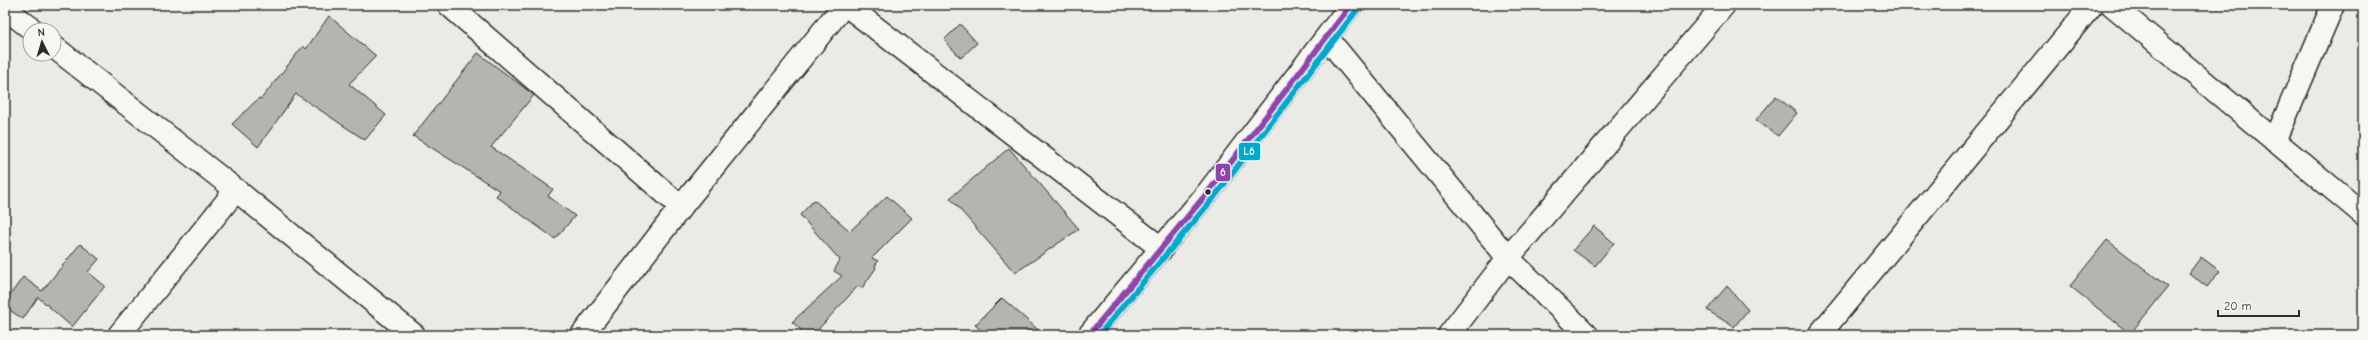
<svg xmlns="http://www.w3.org/2000/svg" width="2368" height="340" viewBox="0 0 2368 340" font-family="'Comic Neue',sans-serif">
<style>
.building{fill:#b4b4b1;stroke:#2b2b2b}
.lines{fill:none;stroke-linecap:round;stroke-linejoin:round}
.minor-casing{stroke:#2b2b2b;stroke-width:25}
.primary-casing{stroke:#2b2b2b;stroke-width:25}
.minor{stroke:#f6f6f2;stroke-width:22}
.primary{stroke:#f6f6f2;stroke-width:22}
.bus-1-casing{stroke:#f6f6f2;stroke-width:9}
.bus-2-casing{stroke:#f6f6f2;stroke-width:9}
.bus-1{stroke:#8e44ad;stroke-width:6}
.bus-2{stroke:#00a9ce;stroke-width:6}
.bus-dot{fill:#2b2b2b;stroke:#f6f6f2;stroke-width:1.5}
.line-badge{stroke:#f6f6f2;stroke-width:1.5}
.badge-label{font-size:11px;text-anchor:middle;font-weight:bold;fill:#fff}
</style>
<rect width="100%" height="100%" fill="#eaeae6"/>
<filter id="ink" filterUnits="userSpaceOnUse"><feTurbulence type="fractalNoise" baseFrequency=".025" numOctaves="2"/><feDisplacementMap in="SourceGraphic" scale="8" xChannelSelector="R" yChannelSelector="G"/><feConvolveMatrix kernelMatrix="1 2 1 2 8 2 1 2 1" color-interpolation-filters="sRGB"/></filter>
<g filter="url(#ink)">
<!-- building -->
<g class="building">
<polygon points="329,16 376,56 349,84 386,115 365,140 296,94 258,147 232,124 259,98 261,99 303,46 306,49"/>
<polygon points="960,24 977,43 961,58 944,40"/>
<polygon points="478,53 534,95 491,147 553,189 548,196 575,216 555,239 496,196 500,191 413,136"/>
<polygon points="1776,96 1797,113 1778,136 1756,120"/>
<polygon points="1009,148 1079,229 1015,273 950,198"/>
<polygon points="887,196 912,218 872,258 878,261 875,266 876,268 862,288 858,286 813,335 807,335 792,322 842,276 834,271 840,260 800,215 814,200 850,231"/>
<polygon points="1594,226 1614,243 1595,266 1573,250"/>
<polygon points="2107,240 2168,287 2130,334 2070,286"/>
<polygon points="80,244 99,259 88,272 105,286 72,327 38,297 23,319 5,307 5,302 23,277 42,291"/>
<polygon points="2201,257 2220,271 2207,287 2189,273"/>
<polygon points="1727,286 1748,310 1734,327 1707,310"/>
<polygon points="1002,298 1044,335 986,335 975,325"/>
</g>
<g class="lines">
<defs>
<g id="minor">
<polyline points="449,5 681,207"/>
<polyline points="846,5 1162,249"/>
<polyline points="2112,5 2363,214"/>
<polyline points="5,8 33,30"/>
<polyline points="1327,38 1508,258 1587,335"/>
<polyline points="54,47 236,190 414,335"/>
<polyline points="2275,141 2333,5"/>
<polyline points="119,335 236,190"/>
<polyline points="582,335 681,207 844,5"/>
<polyline points="1449,335 1508,258 1724,5"/>
<polyline points="1819,335 2092,5"/>
</g>
<polyline id="primary" points="1089,335 1209,191 1351,5"/>
</defs>
<!-- minor casing -->
<use href="#minor" class="minor-casing"/>
<!-- primary casing -->
<use href="#primary" class="primary-casing"/>
<!-- minor -->
<use href="#minor" class="minor"/>
<!-- primary -->
<use href="#primary" class="primary"/>
<defs>
<polyline id="bus-1" points="1089,335 1209,191 1351,5"/>
<polyline id="bus-2" points="1099,335 1215,196 1357,10"/>
</defs>
<!-- bus-1 casing -->
<use href="#bus-1" class="bus-1-casing"/>
<!-- bus-2 casing -->
<use href="#bus-2" class="bus-2-casing"/>
<!-- bus-1 -->
<use href="#bus-1" class="bus-1"/>
<!-- bus-2 -->
<use href="#bus-2" class="bus-2"/>
</g>
</g>
<!-- markers -->
<circle class="bus-dot" cx="1208" cy="192" r="3.5"/>
<g class="line-badge">
<rect x="1238" y="142" width="23" height="19" rx="4" fill="#00a9ce"/>
<rect x="1215" y="163" width="16" height="19" rx="4" fill="#8e44ad"/>
</g>
<g class="badge-label">
<text x="1249" y="155">L6</text>
<text x="1223" y="176">6</text>
</g>
<!-- margin -->
<rect width="2368" height="340" fill="none" stroke="#f6f6f2" stroke-width="20"/>
<rect x="10" y="10" width="2348" height="320" fill="none" stroke="#2b2b2b" stroke-width="1.5" filter="url(#ink)"/>
<!-- north arrow -->
<g transform="translate(42 42) rotate(355)"><circle r="19" fill="#f6f6f2" stroke="#a5a5a2"/>
<path d="M0-3L7 15L0 10L-7 15Z" fill="#2b2b2b"/>
<text y="-6" font-size="11" font-weight="bold" text-anchor="middle" fill="#2b2b2b">N</text>
</g>
<!-- scale -->
<path d="M2218 310v6h81v-6" fill="none" stroke="#2b2b2b" stroke-width="2"/>
<text x="2224" y="310" font-size="12" fill="#2b2b2b" stroke="#f6f6f2" stroke-width="3" paint-order="stroke">20 m</text>
</svg>
